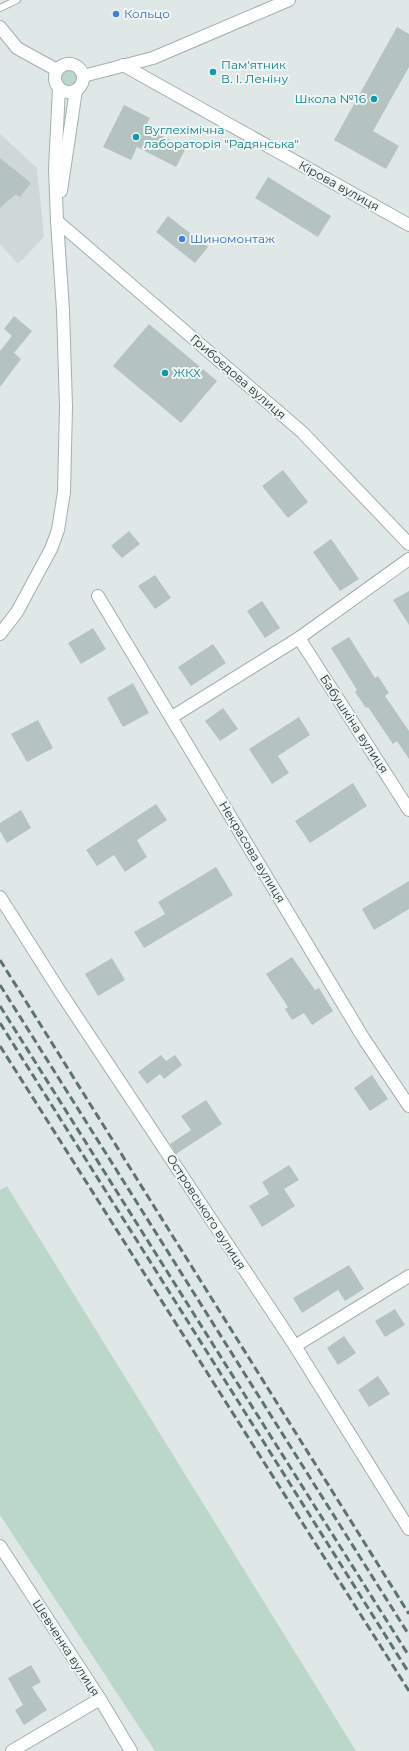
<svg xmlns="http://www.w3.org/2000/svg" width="409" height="1751" viewBox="0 0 409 1751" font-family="Montserrat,sans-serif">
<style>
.built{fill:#ced8d6}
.green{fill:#bad7ca}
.building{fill:#b5c3c0}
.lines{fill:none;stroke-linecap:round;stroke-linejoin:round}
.service-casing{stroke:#a3afae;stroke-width:8}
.minor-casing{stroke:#a3afae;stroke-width:14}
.tertiary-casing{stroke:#a3afae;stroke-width:14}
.service{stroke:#fff;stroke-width:6}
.minor{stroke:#fff;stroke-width:12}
.tertiary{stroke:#fff;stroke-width:12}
.rail{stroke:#5d7272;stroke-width:3;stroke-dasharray:8 4;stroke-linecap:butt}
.shop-dot{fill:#3f7fe0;stroke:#eff6f4;stroke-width:1.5}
.culture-dot{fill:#0f9aa8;stroke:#eff6f4;stroke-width:1.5}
.labels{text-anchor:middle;stroke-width:4;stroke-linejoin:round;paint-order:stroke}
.shop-label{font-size:12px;fill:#366cbe;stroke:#eff6f4;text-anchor:start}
.culture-label{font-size:12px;fill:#0d838f;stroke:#eff6f4;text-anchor:start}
.street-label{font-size:12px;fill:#223636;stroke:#eff6f4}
</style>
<rect width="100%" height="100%" fill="#dfe8e7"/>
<!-- built -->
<polygon class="built" points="0,134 37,168 44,237 18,264 0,244"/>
<!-- green -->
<g class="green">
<circle cx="69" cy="78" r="11"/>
<polygon points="7,1186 356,1751 155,1751 0,1515 0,1190"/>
</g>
<!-- building -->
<g class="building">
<polygon points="397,27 409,34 409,67 373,131 399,146 386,169 334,140"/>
<polygon points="124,105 150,118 145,127 186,148 176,167 137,147 131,160 103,147"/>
<polygon points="0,158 31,183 20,197 16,194 0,208"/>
<polygon points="268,177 331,216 318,237 255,198"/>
<polygon points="168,216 208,247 195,263 156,232"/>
<polygon points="14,316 32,331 14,353 21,359 0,387 0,351 12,336 4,329"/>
<polygon points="149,324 217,381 181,423 113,366"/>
<polygon points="283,470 308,502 288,518 262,486"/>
<polygon points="129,531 140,544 122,558 111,546"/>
<polygon points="331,539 359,579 340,591 313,552"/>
<polygon points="155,575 171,598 155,609 138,586"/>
<polygon points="409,591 409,625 393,600"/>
<polygon points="262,601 280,628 265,638 247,611"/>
<polygon points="93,628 106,649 81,664 68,643"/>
<polygon points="349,637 375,678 378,676 389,693 385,696 409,731 409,759 397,741 393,744 368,707 366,708 355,692 357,690 331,648"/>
<polygon points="213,644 226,663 191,686 178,667"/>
<polygon points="133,683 149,713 123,727 107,698"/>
<polygon points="223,708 238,729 220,741 205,721"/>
<polygon points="299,717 310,735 278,756 289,773 272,784 249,749"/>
<polygon points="38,720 53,748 27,762 11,734"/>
<polygon points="353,783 367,806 310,843 295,821"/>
<polygon points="156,804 167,820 137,840 147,857 125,872 114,855 97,866 86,850"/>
<polygon points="21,810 31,828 7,843 0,831 0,823"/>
<polygon points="216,867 233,895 144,948 134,932 165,914 158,902"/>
<polygon points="409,881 409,909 374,930 362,909"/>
<polygon points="292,957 315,990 319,988 333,1011 312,1025 304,1013 292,1020 285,1009 288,1007 266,974"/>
<polygon points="112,958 125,980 98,996 85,974"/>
<polygon points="161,1055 166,1061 175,1055 182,1065 164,1079 160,1074 147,1084 138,1072"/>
<polygon points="372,1075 388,1099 370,1111 354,1088"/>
<polygon points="206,1100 222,1124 176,1154 170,1144 191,1130 181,1116"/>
<polygon points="289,1165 299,1180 284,1189 295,1206 262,1227 249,1206 269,1194 262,1182"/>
<polygon points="349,1265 364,1289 345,1301 338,1290 302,1313 293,1298"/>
<polygon points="395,1309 405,1325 385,1337 375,1321"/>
<polygon points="344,1336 356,1353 338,1365 327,1348"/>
<polygon points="378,1376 390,1394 369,1407 358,1390"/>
<polygon points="31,1665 41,1682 32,1687 47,1710 24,1725 15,1710 23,1705 8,1678"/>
</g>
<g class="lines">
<defs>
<polyline id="service" points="0,8 17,0"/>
<g id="minor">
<polyline points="123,65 409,225"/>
<polyline points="57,221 302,432 409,544"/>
<polyline points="98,596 364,1039 409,1106"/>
<polyline points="299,638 409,810"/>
<polyline points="172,717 299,638 409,559"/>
<polyline points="0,897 59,990 295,1346 409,1529"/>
<polyline points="295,1346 409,1276"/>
<polyline points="0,1546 100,1699 131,1751"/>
<polyline points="12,1751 100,1699"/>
</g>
<g id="tertiary">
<polyline points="0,27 17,48 57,70"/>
<circle cx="69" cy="78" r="14"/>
<polyline points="83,76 153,58 289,0"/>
<polyline points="61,191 76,90"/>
<polyline points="0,634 17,612 51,549 58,530 64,492 66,407 63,310 57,221 55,169 59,88"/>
</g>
</defs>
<!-- service casing -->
<use href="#service" class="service-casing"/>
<!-- minor casing -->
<use href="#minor" class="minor-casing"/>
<!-- tertiary casing -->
<use href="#tertiary" class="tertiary-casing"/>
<!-- service -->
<use href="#service" class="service"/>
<!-- minor -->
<use href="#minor" class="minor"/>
<!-- tertiary -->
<use href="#tertiary" class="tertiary"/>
<!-- rail -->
<g class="rail">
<polyline points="0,960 409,1614"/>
<polyline points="0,985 409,1635"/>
<polyline points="0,1006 409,1656"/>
<polyline points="0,1023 409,1673"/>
<polyline points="0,1046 409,1691"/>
</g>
</g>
<!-- markers -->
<g class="shop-dot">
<circle cx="116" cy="14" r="4"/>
<circle cx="182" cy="239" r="4"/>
</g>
<g class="culture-dot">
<circle cx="213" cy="72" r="4"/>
<circle cx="374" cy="99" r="4"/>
<circle cx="136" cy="137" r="4"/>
<circle cx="165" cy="373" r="4"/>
</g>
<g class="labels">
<!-- shop labels -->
<g class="shop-label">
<text x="124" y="18">Кольцо</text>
<text x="190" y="243">Шиномонтаж</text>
</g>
<!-- culture labels -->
<g class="culture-label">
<text x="221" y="69">Пам'ятник<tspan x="221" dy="14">В. І. Леніну</tspan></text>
<text x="366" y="103" text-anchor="end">Школа №16</text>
<text x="144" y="134">Вуглехімічна<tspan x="144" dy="14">лабораторія "Радянська"</tspan></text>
<text x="173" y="377">ЖКХ</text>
</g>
<!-- street labels -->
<g class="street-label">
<text transform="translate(339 186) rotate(29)" y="4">Кірова вулиця</text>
<text transform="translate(238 377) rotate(41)" y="4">Грибоєдова вулиця</text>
<text transform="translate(354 724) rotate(57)" y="4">Бабушкіна вулиця</text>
<text transform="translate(252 852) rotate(59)" y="4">Некрасова вулиця</text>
<text transform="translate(206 1212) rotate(57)" y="4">Островського вулиця</text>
<text transform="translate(66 1648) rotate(57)" y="4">Шевченка вулиця</text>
</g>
</g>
</svg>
